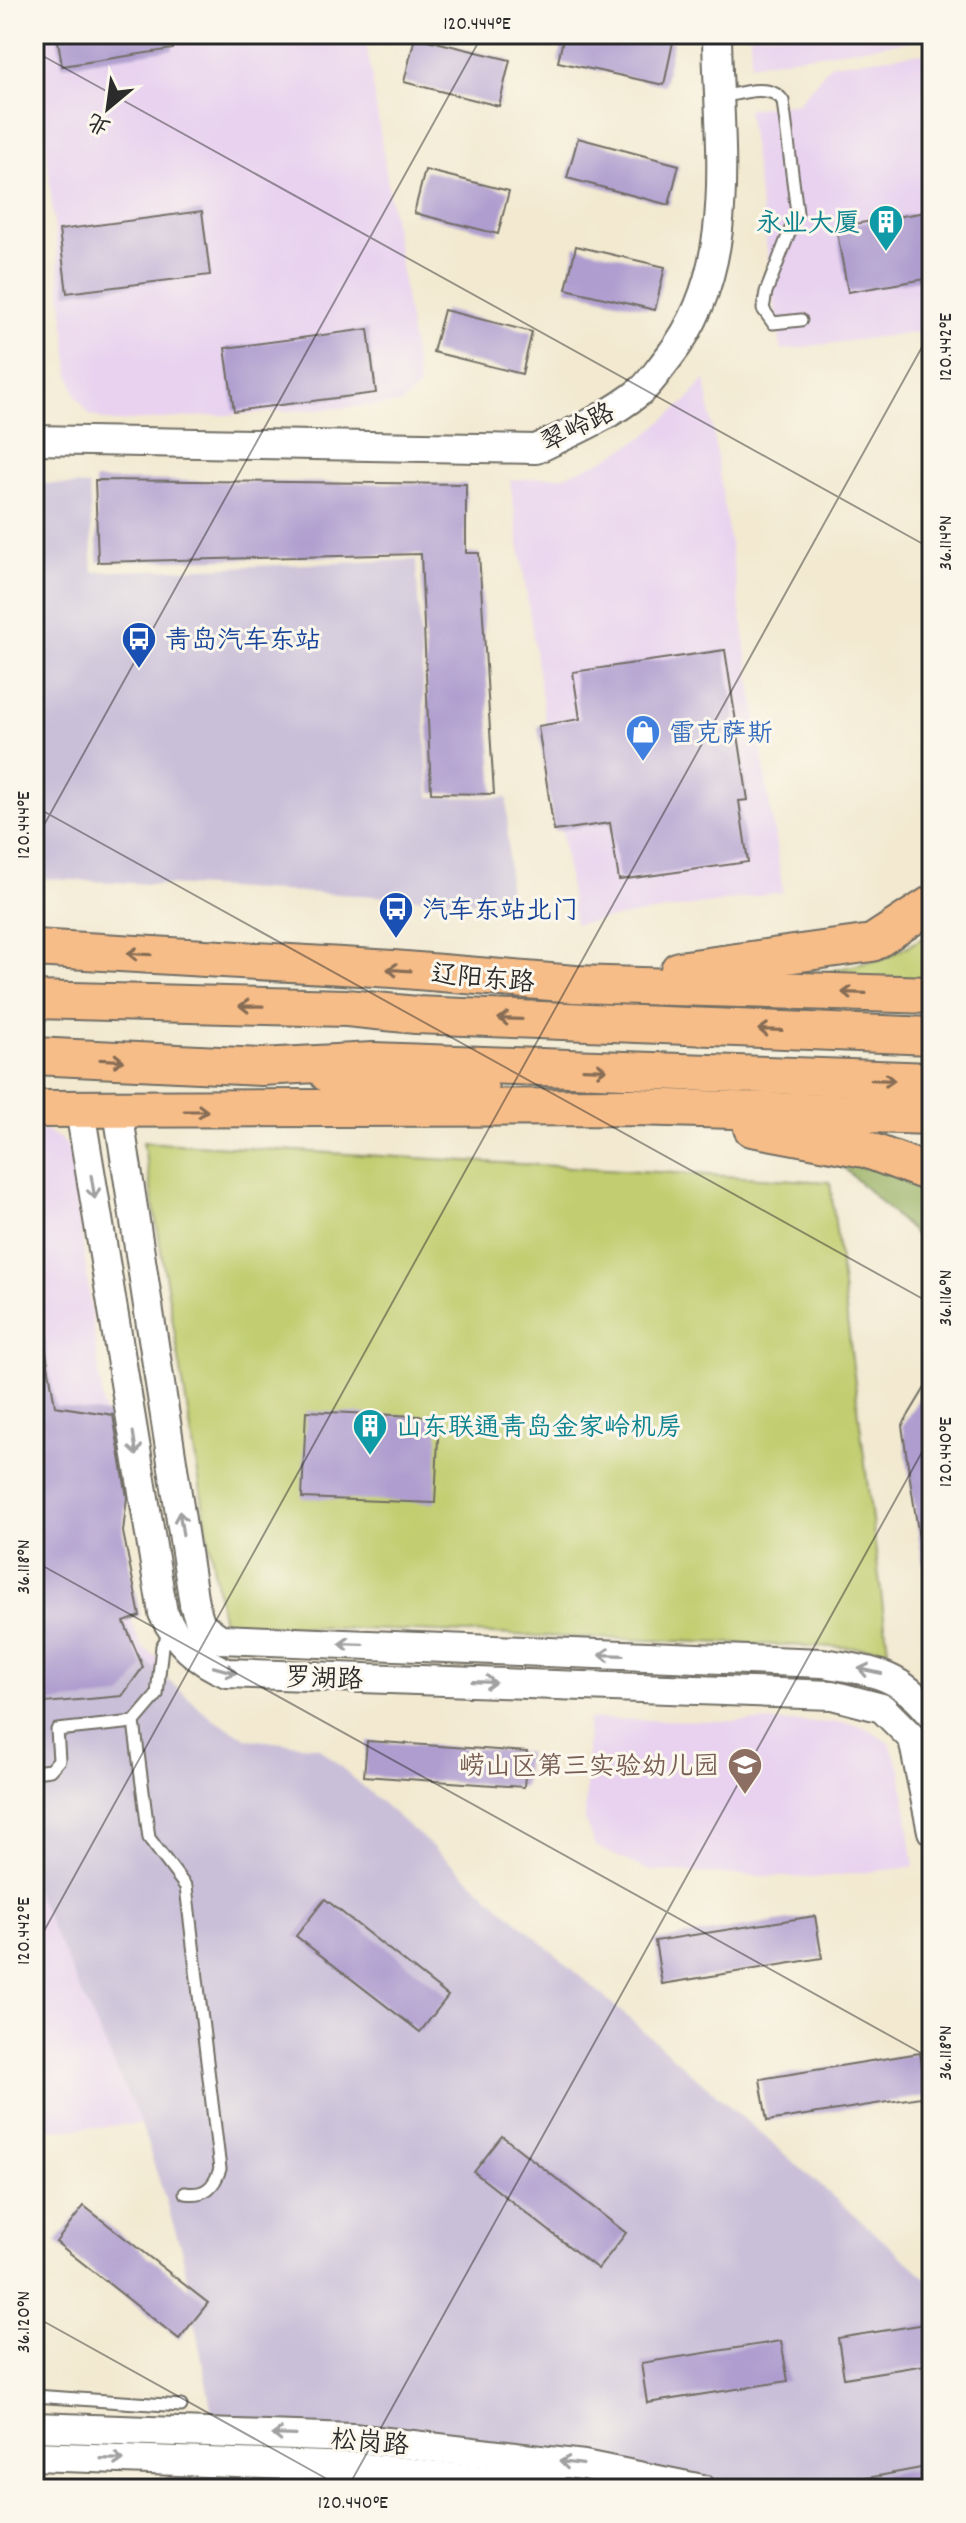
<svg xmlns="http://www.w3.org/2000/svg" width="966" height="2523" viewBox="0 0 966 2523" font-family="Dekko,'LXGW WenKai TC',sans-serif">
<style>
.built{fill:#e8d2ef}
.industrial{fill:#c9bfd8}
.green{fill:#c1cd6f;stroke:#767c4d;stroke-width:2}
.forest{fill:#98b062;stroke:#626e46;stroke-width:2}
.building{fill:#af9dcf}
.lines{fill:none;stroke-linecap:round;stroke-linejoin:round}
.service-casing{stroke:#716e65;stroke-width:15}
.tertiary-casing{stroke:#716e65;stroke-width:32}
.primary-casing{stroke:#716e65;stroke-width:40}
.trunk-casing{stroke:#716e65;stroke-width:40}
.service{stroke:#fff;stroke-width:11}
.tertiary{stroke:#fff;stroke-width:28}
.primary{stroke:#f7bd88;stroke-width:36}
.trunk{stroke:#f7bd88;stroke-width:36}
.oneway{stroke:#876d55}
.oneway2{stroke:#a0a0a0}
.ticks{fill:none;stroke:#2b2b2b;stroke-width:2;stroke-opacity:0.45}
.labels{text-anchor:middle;stroke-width:6;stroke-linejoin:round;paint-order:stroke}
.culture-label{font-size:26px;fill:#0d838f;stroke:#fbf7ec;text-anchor:end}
.street-label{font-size:26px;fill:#2b2b2b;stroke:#fbf7ec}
.transit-label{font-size:26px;fill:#164399;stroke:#fbf7ec;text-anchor:start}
.shop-label{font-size:26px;fill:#366cbe;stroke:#fbf7ec;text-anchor:start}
.education-label{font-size:26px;fill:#785e54;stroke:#fbf7ec;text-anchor:end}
.neatline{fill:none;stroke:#2b2b2b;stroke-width:3}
.ticks-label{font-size:20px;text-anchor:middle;fill:#2b2b2b}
</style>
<rect width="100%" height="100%" fill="#fbf7ec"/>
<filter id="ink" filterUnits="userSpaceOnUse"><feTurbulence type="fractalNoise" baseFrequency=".0125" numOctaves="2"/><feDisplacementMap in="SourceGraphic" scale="16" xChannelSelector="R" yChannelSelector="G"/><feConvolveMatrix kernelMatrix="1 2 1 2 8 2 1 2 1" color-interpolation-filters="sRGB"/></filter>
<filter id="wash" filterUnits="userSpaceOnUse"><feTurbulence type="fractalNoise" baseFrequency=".006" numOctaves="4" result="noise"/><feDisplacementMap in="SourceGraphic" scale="32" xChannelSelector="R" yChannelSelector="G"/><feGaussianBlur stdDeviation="1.8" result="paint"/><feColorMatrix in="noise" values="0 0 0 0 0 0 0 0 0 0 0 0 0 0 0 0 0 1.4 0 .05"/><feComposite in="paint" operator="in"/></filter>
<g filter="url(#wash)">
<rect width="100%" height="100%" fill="#f2e9d0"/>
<!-- built -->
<g class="built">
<polygon points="34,34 365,34 419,387 401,404 113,422 90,415 76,396 70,375"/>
<polygon points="750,34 932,34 932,38 751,64"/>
<polygon points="932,52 932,330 781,350 747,109 798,103 831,64"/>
<polygon points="705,379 783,892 575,924 510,480 564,476 604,460 645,436 688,400"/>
<polygon points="34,1131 45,1131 61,1139 71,1151 130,1618 141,1646 166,1664 113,1738 170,2122 34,2131"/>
<polygon points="588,1719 848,1723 866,1728 890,1744 901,1772 914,1867 811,1878 649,1871 595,1846 585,1821"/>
</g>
<!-- industrial -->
<g class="industrial">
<polygon points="34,483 89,486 93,572 416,560 429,797 507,798 509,903 34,878"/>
<polygon points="34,1563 214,1720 248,1739 318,1747 932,2283 932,2489 226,2489 182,2252 141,2124 34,1888"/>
</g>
<!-- green -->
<g class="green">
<polygon points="932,933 932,984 796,979 886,958"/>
<polygon points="143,1142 830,1182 888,1649 223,1624"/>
</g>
<!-- forest -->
<polygon class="forest" points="830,1155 918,1182 932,1193 932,1250"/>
<g id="blocks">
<!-- building -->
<g class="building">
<polygon points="57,34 171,34 173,49 62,66"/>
<polygon points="564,34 637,34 673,42 664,85 558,62"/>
<polygon points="415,37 510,60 499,106 404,82"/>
<polygon points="578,138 679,165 669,205 567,178"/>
<polygon points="425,170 509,191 498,234 414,213"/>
<polygon points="202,211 210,275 67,293 59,230"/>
<polygon points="932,211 932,278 848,292 836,227"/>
<polygon points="576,246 665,267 655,310 566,289"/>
<polygon points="444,310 532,332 522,374 433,352"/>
<polygon points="368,329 376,393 234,411 225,348"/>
<polygon points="95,480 466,484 466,553 479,553 494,794 431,793 421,554 98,562"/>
<polygon points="725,650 748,800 739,801 748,862 619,880 610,823 554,831 538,726 580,719 573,672"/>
<polygon points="43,1334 55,1406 113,1415 127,1497 123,1532 140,1616 124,1622 143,1667 122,1696 34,1704 34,1335"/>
<polygon points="932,1376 932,1564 923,1564 902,1426"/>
<polygon points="306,1411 439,1417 435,1503 302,1498"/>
<polygon points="367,1741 527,1752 524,1787 364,1776"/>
<polygon points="325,1899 448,1996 420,2032 296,1936"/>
<polygon points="815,1916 822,1958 662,1984 655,1941"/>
<polygon points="920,2053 927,2096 767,2121 760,2079"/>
<polygon points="502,2136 626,2233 598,2269 474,2172"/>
<polygon points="84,2206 208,2303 179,2339 56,2242"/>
<polygon points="932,2323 932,2364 844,2378 838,2338"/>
<polygon points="781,2341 788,2381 647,2403 641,2363"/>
<polygon points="932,2466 932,2489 852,2489 851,2481"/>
</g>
</g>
</g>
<g filter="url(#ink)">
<use href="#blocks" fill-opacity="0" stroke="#716e65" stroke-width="2"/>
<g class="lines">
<defs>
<g id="service">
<path d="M718,98c20,-4 52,-16 65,3l14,112 -31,79 -3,17 10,14 28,-3"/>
<path d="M134,1722l15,116 37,49 34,282c-6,19 -16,27 -35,24"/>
<polyline points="34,1772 50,1770 59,1760 57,1730 134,1722 157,1695 162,1646 172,1631"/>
<polyline points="34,2396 181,2406"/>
</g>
<g id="tertiary">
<path d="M34,440l502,9c37,-17 74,-33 106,-59 10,-9 18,-22 27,-33 72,-91 49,-214 48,-323"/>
<path d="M80,1110l83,503c15,30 33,47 64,60l605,22 50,13 31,31 19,92"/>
<path d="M118,1111l76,493 7,21 19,14 602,24c50,8 78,10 110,52"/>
<polyline points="34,2427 353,2438 584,2465 702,2489"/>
<polyline points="34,2456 356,2467 557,2489"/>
</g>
<g id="primary">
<polyline points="34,948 393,969 575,984 932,995"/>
<polyline points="679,970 872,943 932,904"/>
<polyline points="328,1074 480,1090"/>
<polyline points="34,1109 635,1107 932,1116"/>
<polyline points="752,1128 865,1149 932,1174"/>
</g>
<g id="trunk">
<polyline points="34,1000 347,1008 416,1015 932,1036"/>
<polyline points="34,1056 261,1067 373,1061 932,1081"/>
</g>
</defs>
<!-- service casing -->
<use href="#service" class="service-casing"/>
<!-- tertiary casing -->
<use href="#tertiary" class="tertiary-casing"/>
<!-- primary casing -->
<use href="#primary" class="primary-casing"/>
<!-- trunk casing -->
<use href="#trunk" class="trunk-casing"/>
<!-- service -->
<use href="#service" class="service"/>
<!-- tertiary -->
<use href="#tertiary" class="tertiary"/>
<!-- primary -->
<use href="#primary" class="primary"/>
<!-- trunk -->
<use href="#trunk" class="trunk"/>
</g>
<!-- one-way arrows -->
<defs><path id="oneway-shaft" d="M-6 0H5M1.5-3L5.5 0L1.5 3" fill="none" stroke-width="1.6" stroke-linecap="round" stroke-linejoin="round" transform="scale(2)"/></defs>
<g class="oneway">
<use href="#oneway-shaft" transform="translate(139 954) rotate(-177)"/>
<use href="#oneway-shaft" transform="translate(399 970) rotate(-176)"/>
<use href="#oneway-shaft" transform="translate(854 993) rotate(-178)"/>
<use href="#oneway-shaft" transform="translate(251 1006) rotate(-179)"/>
<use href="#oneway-shaft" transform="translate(510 1019) rotate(-178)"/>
<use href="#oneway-shaft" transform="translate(770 1030) rotate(-178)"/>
<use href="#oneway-shaft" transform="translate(112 1060) rotate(3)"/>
<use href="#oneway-shaft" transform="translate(595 1069) rotate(2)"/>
<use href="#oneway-shaft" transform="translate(883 1080) rotate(2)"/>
<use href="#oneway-shaft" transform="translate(196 1111)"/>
</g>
<g class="oneway2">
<use href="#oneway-shaft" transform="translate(93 1187) rotate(81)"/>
<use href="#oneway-shaft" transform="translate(135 1444) rotate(81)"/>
<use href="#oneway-shaft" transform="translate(181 1523) rotate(-99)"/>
<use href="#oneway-shaft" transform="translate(351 1644) rotate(-178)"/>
<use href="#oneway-shaft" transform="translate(611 1655) rotate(-178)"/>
<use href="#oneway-shaft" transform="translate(225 1670) rotate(15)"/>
<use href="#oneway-shaft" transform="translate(870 1671) rotate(-168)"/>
<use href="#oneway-shaft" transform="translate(484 1682) rotate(2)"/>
<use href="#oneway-shaft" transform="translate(284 2435) rotate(-178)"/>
<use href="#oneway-shaft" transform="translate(112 2459) rotate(2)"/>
<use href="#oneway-shaft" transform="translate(571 2463) rotate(-173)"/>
</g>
</g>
<!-- ticks -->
<path class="ticks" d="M34,51l898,498M34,806l898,498M34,843l449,-809M34,1561l898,498M34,1949l898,-1620M34,2316l311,173M347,2489l585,-1055"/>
<!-- icons -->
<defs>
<symbol id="building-pin" viewBox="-11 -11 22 30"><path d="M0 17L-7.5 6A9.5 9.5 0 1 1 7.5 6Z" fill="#0f9aa8" stroke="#fbf7ec"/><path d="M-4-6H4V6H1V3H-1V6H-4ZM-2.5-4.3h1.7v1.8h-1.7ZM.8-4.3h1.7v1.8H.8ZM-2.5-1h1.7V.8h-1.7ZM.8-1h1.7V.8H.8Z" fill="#fff"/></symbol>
<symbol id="bus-pin" viewBox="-11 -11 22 30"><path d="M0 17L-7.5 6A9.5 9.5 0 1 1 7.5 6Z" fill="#1a4fb4" stroke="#fbf7ec"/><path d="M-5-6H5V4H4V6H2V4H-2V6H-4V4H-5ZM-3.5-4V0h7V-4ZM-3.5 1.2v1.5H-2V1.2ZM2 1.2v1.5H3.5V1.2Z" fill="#fff"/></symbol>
<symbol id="shop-pin" viewBox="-11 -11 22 30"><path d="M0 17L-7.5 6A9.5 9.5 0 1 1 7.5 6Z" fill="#3f7fe0" stroke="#fbf7ec"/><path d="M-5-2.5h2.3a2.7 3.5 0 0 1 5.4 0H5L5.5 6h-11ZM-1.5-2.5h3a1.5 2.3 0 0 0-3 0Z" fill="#fff"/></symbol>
<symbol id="school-pin" viewBox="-11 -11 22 30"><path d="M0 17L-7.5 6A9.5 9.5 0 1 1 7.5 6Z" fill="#8d6e63" stroke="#fbf7ec"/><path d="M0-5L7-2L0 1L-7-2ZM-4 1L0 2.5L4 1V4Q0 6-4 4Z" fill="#fff"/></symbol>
</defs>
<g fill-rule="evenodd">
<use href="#building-pin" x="866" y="202" width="40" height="54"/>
<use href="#bus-pin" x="119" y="619" width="40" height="54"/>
<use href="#shop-pin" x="623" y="712" width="40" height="54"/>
<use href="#bus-pin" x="376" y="889" width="40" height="54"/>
<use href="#building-pin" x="350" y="1406" width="40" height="54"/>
<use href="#school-pin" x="725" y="1745" width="40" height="54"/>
</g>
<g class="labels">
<!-- culture labels -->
<g class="culture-label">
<text x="860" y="231">永业大厦</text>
<text x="396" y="1435" text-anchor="start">山东联通青岛金家岭机房</text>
</g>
<!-- street labels -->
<g class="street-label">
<text transform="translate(577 426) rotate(-26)" y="9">翠岭路</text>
<text transform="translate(483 977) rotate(5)" y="9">辽阳东路</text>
<text transform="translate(324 1677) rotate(2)" y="9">罗湖路</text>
<text transform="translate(370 2441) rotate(5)" y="9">松岗路</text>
</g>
<!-- transit labels -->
<g class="transit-label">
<text x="165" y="648">青岛汽车东站</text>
<text x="422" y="918">汽车东站北门</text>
</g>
<!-- shop labels -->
<g class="shop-label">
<text x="669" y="741">雷克萨斯</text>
</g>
<!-- education labels -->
<g class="education-label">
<text x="719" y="1774">崂山区第三实验幼儿园</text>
</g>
</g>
<!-- margin -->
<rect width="966" height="2523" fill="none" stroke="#fbf7ec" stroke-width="88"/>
<!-- north arrow -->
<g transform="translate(108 108) rotate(209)" stroke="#fbf7ec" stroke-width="6" paint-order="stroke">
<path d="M0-6L14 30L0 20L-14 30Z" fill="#2b2b2b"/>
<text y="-12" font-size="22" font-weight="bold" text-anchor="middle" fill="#2b2b2b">北</text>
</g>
<rect x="44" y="44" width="878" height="2435" class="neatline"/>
<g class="ticks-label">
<text x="477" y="29">120.444°E</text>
<text transform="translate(944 347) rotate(-90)" y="7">120.442°E</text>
<text transform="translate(944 543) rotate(-90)" y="7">36.114°N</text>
<text transform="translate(22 825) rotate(-90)" y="7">120.444°E</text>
<text transform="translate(944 1298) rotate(-90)" y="7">36.116°N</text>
<text transform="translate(944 1452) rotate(-90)" y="7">120.440°E</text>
<text transform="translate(22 1567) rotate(-90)" y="7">36.118°N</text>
<text transform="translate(22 1931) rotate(-90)" y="7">120.442°E</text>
<text transform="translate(944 2053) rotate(-90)" y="7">36.118°N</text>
<text transform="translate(22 2322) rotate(-90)" y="7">36.120°N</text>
<text x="353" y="2508">120.440°E</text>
</g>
</svg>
